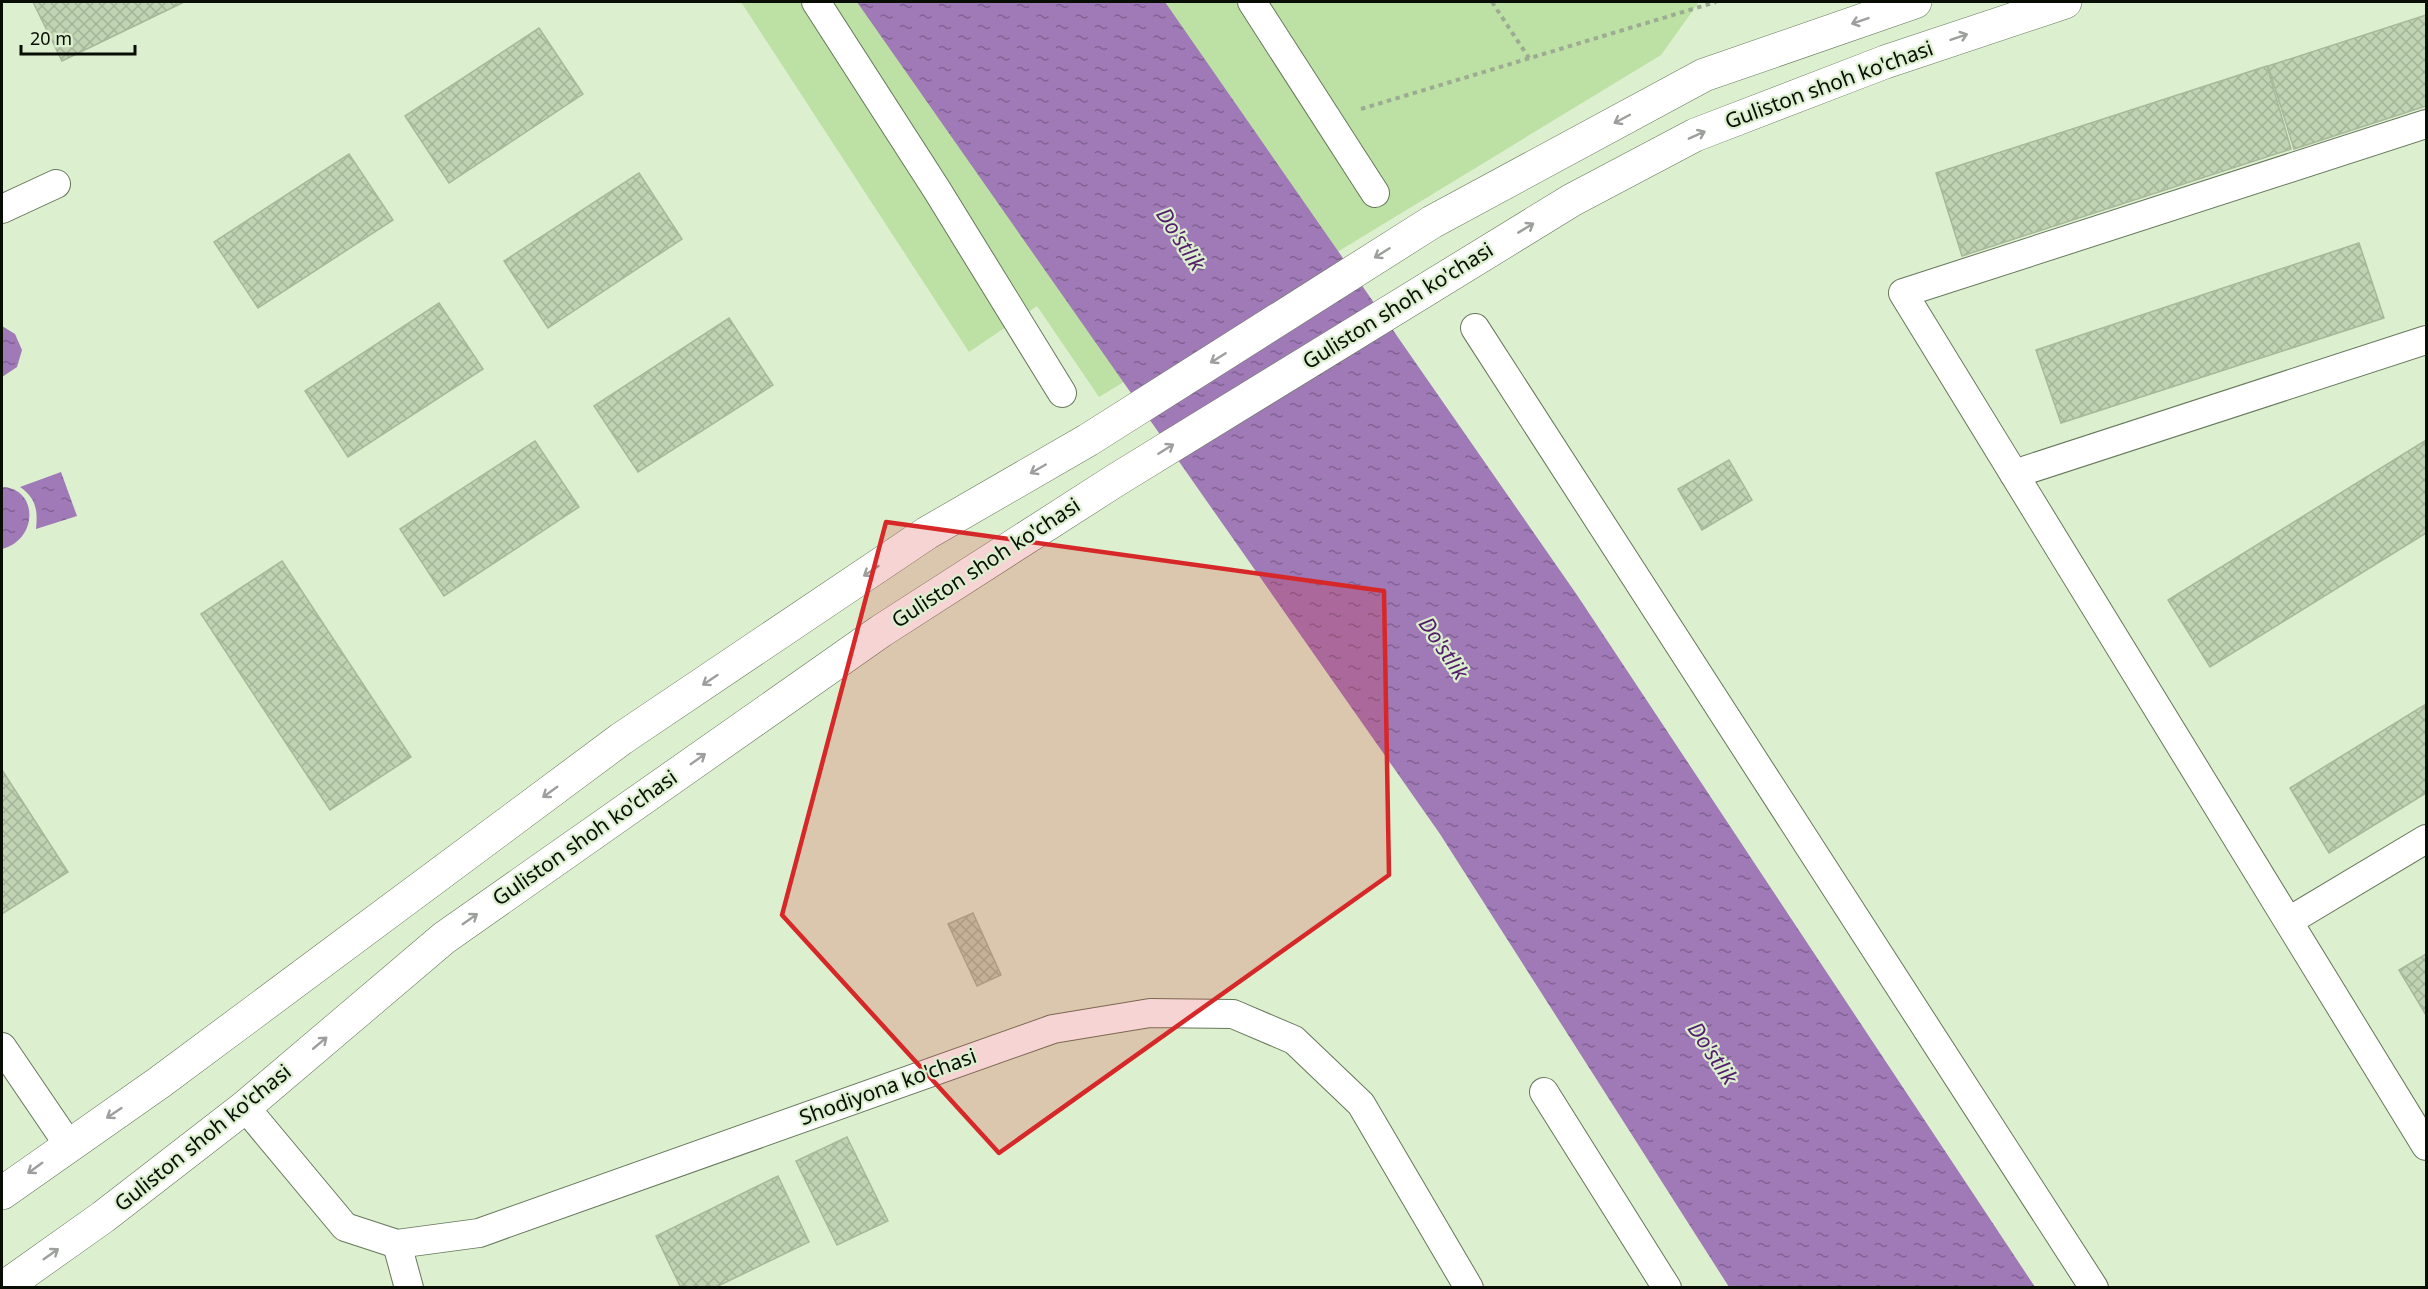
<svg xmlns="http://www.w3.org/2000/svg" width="2428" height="1289" viewBox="0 0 2428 1289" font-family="'Noto Sans',sans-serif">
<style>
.green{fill:#bde0a4}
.water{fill:url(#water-ripples)}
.building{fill:url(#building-cross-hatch);stroke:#a7b99a;stroke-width:1.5}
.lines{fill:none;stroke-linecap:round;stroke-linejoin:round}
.street-casing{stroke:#66775b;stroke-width:30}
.secondary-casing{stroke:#66775b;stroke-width:34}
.path{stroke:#9cab91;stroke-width:4;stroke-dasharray:4.5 4.5;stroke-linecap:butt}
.street{stroke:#fff;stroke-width:28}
.secondary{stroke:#fff;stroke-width:33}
.oneway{stroke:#9c9f9b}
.marked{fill:#d62828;fill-opacity:0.2;stroke:#d62828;stroke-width:4.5;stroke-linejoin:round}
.labels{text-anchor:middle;stroke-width:4.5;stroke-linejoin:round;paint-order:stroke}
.street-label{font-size:21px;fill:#080e04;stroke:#dcefcf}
.water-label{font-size:22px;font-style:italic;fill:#521e6b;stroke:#dcefcf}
</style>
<defs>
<pattern id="water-ripples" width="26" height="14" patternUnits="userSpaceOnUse" patternTransform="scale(1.5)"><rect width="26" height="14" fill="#a079b7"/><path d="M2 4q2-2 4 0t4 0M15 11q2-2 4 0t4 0" fill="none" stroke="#806293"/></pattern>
<pattern id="building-cross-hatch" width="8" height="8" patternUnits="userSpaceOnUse" patternTransform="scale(1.5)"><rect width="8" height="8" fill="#c0d3b3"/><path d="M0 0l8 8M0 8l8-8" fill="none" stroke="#a4b498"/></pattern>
</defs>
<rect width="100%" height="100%" fill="#dcefcf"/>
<!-- green -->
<polygon class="green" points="741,2 1699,2 1661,55 1099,397 1037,306 969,352"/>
<!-- water -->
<g class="water">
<polygon points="857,2 1165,2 1577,595 2035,1287 1729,1287 1440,834"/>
<polygon points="2,326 15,334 22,350 17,367 2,377"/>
<path d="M61,472l16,44 -41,13c2,-19 0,-31 -16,-42z"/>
<path d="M2,487c36,1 37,52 0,62z"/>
</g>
<!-- building -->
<g class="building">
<polygon points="33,2 184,2 62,61"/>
<polygon points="2426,15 2426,106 2294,149 2268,66"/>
<polygon points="539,28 583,94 449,183 405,116"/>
<polygon points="2267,66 2291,149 1962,256 1936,173"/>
<polygon points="349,154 393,220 258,308 214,242"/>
<polygon points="639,173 682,239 548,328 504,261"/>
<polygon points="2359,243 2384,318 2061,423 2036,350"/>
<polygon points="439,303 483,369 348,457 305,391"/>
<polygon points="729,318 773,385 638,472 594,406"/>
<polygon points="2426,440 2426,533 2210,667 2168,600"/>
<polygon points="535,441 579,507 444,596 400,529"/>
<polygon points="1729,460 1752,500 1702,530 1678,489"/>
<polygon points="282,561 411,757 330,810 201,614"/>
<polygon points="2426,704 2426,793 2329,853 2290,788"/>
<polygon points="2,770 68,872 2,914"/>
<polygon points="973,913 1001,975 977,986 948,924"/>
<polygon points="2426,954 2426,1015 2399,970"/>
<polygon points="847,1137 888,1221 837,1245 796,1161"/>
<polygon points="778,1176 809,1242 714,1288 681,1288 656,1236"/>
</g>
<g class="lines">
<defs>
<g id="street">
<polyline points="816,2 937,190 1062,393"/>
<polyline points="1252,2 1375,193"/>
<polyline points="2426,124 1903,293 2426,1146"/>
<polyline points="2,209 56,184"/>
<polyline points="1475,328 2094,1288"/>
<polyline points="2014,474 2426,340"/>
<polyline points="2289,921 2426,839"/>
<polyline points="2,1047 68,1144"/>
<polyline points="1544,1092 1667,1288"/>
<polyline points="245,1107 345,1227 397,1244 479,1233 1053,1029 1150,1013 1233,1014 1294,1040 1361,1104 1469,1288"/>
<polyline points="397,1244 409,1288"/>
</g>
<g id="secondary">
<polyline points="2,1193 160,1082 621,739 927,533 1088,440 1432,222 1704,75 1915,2"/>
<polyline points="3,1288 103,1217 245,1107 444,938 881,631 1116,480 1572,200 1695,135 1885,62 2065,2"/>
</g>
</defs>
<!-- street casing -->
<use href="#street" class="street-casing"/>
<!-- secondary casing -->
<use href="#secondary" class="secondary-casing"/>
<!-- path -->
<g class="path">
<polyline points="1492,2 1529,58"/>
<polyline points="1361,109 1716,2"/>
</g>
<!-- street -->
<use href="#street" class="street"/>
<!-- secondary -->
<use href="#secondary" class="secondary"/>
</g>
<!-- one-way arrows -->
<defs><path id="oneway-shaft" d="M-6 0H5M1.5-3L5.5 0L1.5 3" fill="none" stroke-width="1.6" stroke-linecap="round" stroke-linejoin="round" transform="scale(1.5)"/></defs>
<g class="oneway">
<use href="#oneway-shaft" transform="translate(1860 21) rotate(161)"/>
<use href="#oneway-shaft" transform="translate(1959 37) rotate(-19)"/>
<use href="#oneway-shaft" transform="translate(1622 119) rotate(152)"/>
<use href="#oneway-shaft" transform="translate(1697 135) rotate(-24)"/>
<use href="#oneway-shaft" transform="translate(1526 228) rotate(-31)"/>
<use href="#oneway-shaft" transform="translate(1382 253) rotate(148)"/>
<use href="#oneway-shaft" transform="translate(1218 358) rotate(148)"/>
<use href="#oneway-shaft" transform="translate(1166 449) rotate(-32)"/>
<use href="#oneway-shaft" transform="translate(1038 469) rotate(150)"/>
<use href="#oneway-shaft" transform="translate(871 571) rotate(146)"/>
<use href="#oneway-shaft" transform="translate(710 680) rotate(146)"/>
<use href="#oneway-shaft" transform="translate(698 759) rotate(-35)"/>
<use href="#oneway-shaft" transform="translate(550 792) rotate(144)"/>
<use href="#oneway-shaft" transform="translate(470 919) rotate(-35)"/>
<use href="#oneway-shaft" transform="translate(320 1043) rotate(-40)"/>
<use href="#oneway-shaft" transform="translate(114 1113) rotate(146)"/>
<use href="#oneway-shaft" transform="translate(35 1168) rotate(144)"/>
<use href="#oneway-shaft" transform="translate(51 1254) rotate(-35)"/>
</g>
<!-- marked area -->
<path class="marked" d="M886,522l498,69 5,284 -390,278 -217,-238z"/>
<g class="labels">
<!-- street labels -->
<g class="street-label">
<text transform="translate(1829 85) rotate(-20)" y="7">Guliston shoh ko'chasi</text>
<text transform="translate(1398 306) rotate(-32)" y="7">Guliston shoh ko'chasi</text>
<text transform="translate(986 563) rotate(-33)" y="7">Guliston shoh ko'chasi</text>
<text transform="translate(585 838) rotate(-35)" y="7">Guliston shoh ko'chasi</text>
<text transform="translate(888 1087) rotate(-20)" y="7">Shodiyona ko'chasi</text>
<text transform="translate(203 1138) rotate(-39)" y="7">Guliston shoh ko'chasi</text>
</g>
<!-- water labels -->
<g class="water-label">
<text transform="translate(1181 239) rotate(57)" y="8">Do'stlik</text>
<text transform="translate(1444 648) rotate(56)" y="8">Do'stlik</text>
<text transform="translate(1713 1053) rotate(56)" y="8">Do'stlik</text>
</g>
</g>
<!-- border -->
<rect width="2428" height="1289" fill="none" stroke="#080e04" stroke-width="6"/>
<!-- scale -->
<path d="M21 45v9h114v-9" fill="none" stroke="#080e04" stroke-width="3"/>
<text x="30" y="45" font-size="18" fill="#080e04" stroke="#dcefcf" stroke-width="4.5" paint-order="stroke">20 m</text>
</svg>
